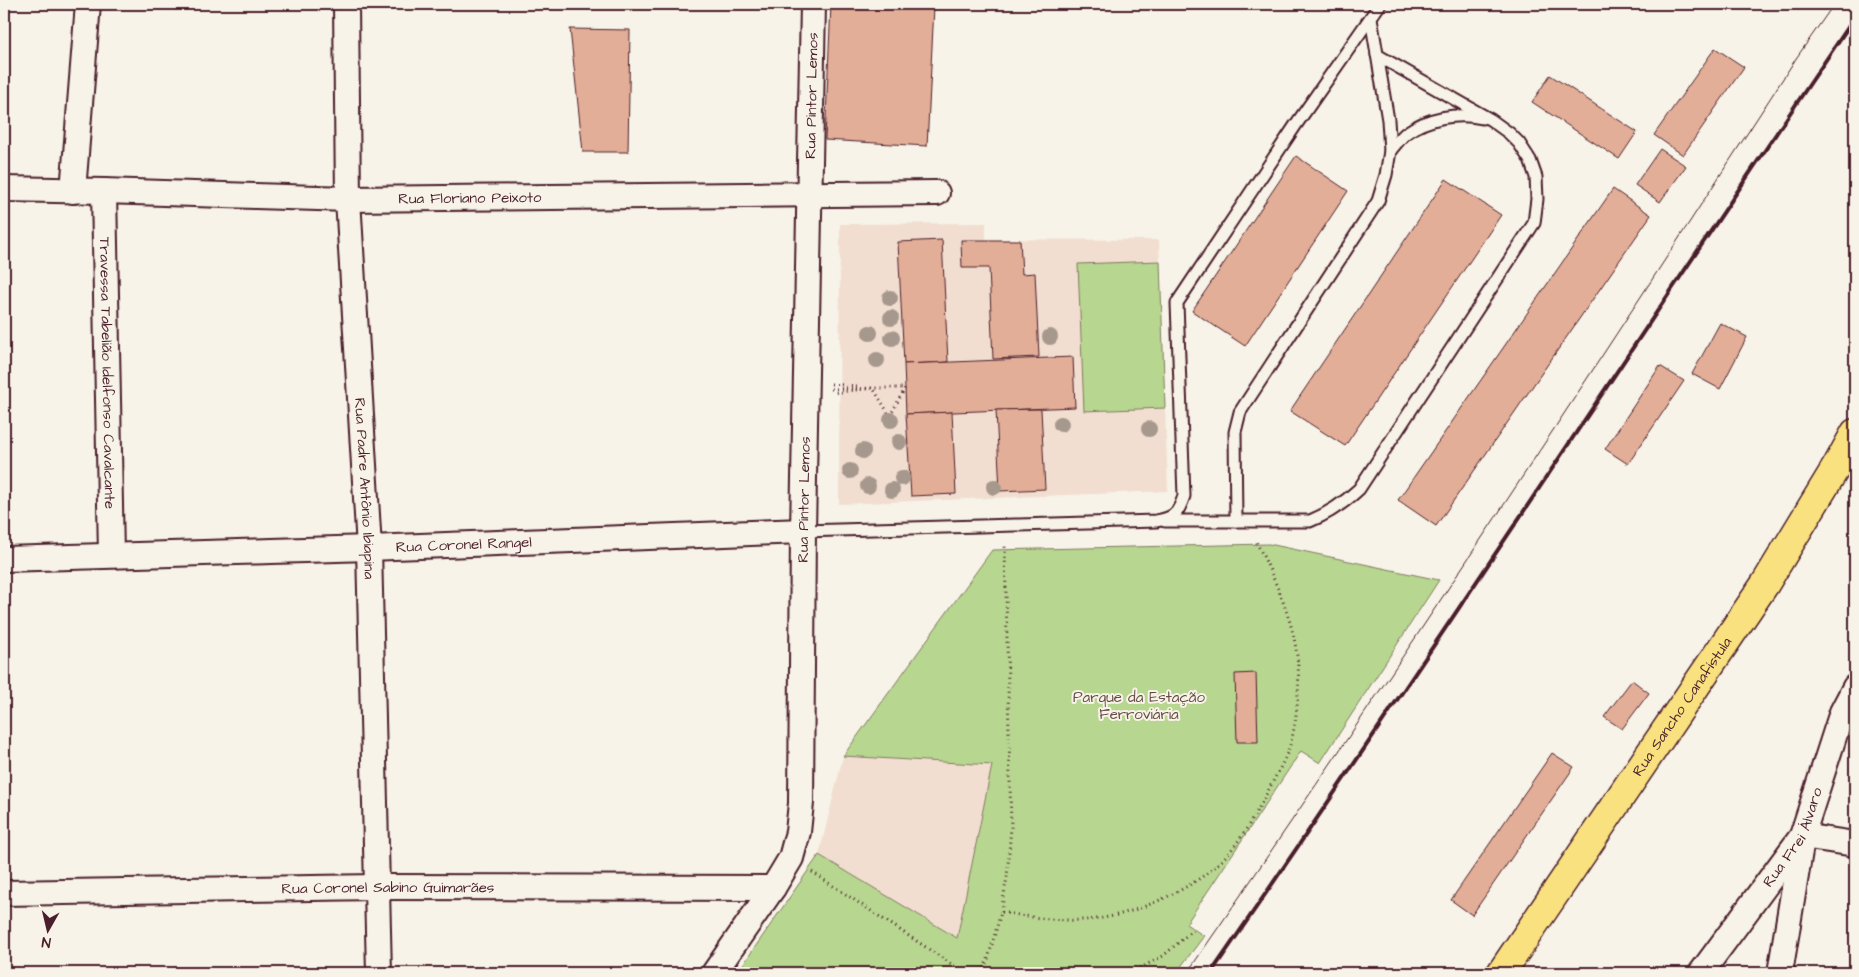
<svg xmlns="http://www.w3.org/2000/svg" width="1859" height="977" viewBox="0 0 1859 977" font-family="'Architects Daughter',sans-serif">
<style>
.built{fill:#f1ded0}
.green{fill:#b7d690;stroke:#807a5e}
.building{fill:#e3ae97;stroke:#4a1f2b}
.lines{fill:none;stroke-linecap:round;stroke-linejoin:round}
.lane-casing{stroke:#4a1f2b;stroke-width:15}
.street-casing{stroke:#4a1f2b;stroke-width:28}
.primary-casing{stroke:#4a1f2b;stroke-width:31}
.path{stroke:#4a1f2b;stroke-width:3;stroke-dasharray:1 4;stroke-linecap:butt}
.lane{stroke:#f7f3e8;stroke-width:11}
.street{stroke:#f7f3e8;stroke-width:24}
.primary{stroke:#fae180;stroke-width:28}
.tram{stroke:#4a1f2b;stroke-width:1}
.rail{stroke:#4a1f2b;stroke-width:4}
.tree{fill:#a7988e}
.labels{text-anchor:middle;stroke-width:4;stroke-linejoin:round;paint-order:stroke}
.street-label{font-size:15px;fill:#4a1f2b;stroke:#f7f3e8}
.park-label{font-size:15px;fill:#654d44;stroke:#f7f3e8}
</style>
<rect width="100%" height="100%" fill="#f7f3e8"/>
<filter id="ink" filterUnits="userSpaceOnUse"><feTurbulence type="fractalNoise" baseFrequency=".02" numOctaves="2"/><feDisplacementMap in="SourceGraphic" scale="10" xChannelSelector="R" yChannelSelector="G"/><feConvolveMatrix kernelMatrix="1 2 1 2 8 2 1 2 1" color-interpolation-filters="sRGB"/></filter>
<g filter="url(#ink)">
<!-- built -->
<g class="built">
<polygon points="986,223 986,239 1159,240 1168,491 839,504 840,224"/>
<polygon points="843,756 992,765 957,938 819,855"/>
</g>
<!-- green -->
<g class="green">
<polygon points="1160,261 1165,408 1084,411 1078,264"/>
<polygon points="1269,544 1439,580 1320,763 1301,751 1186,924 1204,936 1176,973 737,973 819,855 957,938 992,765 843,756 992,550"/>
</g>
<!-- building -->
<g class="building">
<polygon points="831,4 872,4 934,7 927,146 825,140"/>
<polygon points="570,29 630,30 628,152 583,152"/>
<polygon points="1715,48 1744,67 1683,155 1654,135"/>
<polygon points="1550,75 1637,132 1619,159 1532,102"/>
<polygon points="1660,149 1686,166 1660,202 1635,185"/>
<polygon points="1296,156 1348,191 1245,346 1192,311"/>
<polygon points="1446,179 1501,215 1345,446 1290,411"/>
<polygon points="1613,189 1651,215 1436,526 1398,500"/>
<polygon points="942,240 948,362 904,364 898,242"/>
<polygon points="961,240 1020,240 1022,274 1035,273 1039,357 993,359 989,268 962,268"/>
<polygon points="1720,323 1747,337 1720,389 1692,374"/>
<polygon points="1073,357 1075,407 906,414 904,364"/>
<polygon points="1660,366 1684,381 1628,464 1605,449"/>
<polygon points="1041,409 1045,489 1000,491 996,410"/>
<polygon points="952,412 956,494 911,496 906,414"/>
<polygon points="1256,673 1258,742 1237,742 1235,674"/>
<polygon points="1632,680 1649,693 1622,729 1604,717"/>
<polygon points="1552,753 1574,767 1472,915 1451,900"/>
</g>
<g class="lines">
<defs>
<g id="lane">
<path d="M1390,151c5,-6 10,-13 16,-18 21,-15 51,-21 76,-15"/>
<path d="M1165,521h145c20,-8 34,-18 49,-32l175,-266 3,-24 -1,-22 -6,-17 -11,-17 -10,-10 -18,-13 -114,-65"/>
<polyline points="1236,521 1235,432 1240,412 1378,201 1386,175 1390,151 1388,120 1371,18"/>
<path d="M803,531l353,-10c18,-3 22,-7 28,-25l-7,-193 118,-177 85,-122"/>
</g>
<g id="street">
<path id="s1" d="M346,4l2,195 21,349 10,425"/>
<path id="s2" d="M4,189l100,2 244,8 589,-6"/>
<polyline points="73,191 88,4"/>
<path id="s3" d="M104,191l7,364"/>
<path id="s4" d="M4,559l365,-11 434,-17"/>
<polyline points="1802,836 1855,844"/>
<path id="s5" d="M4,893l372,-6 397,1"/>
<path id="s6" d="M714,973l59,-85 18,-30 7,-26 3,-29 2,-272 10,-527"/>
<path id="s7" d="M1701,973l101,-137 40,-124 13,-25"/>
<polyline points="1780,973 1802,839"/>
</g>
<g id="primary">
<path id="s8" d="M1501,973l264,-389 73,-120 17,-31"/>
</g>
</defs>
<!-- lane casing -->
<use href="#lane" class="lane-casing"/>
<!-- street casing -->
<use href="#street" class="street-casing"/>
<!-- primary casing -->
<use href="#primary" class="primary-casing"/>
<!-- path -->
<g class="path">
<polyline points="831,384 857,386"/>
<polyline points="831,389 873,388 890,416 905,388 873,388 832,393"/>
<polyline points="812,872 965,973"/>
<polyline points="1001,912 1007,877 1011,827 1005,546"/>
<path d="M982,973l6,-14 13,-47c28,5 55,9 83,8 41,-1 104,-28 134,-56 21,-19 36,-47 49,-71 8,-16 18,-32 23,-48 6,-18 10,-60 8,-79 -3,-45 -23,-85 -42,-125"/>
<polyline points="1037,973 1040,969 1048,973"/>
<polyline points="1131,973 1163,956 1193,930"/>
</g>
<!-- lane -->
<use href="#lane" class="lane"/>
<!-- street -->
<use href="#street" class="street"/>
<!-- primary -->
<use href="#primary" class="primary"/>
<!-- tram -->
<path class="tram" d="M1187,973c209,-301 410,-608 610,-916l37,-53"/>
<!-- rail -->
<path class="rail" d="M1211,973c219,-316 428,-638 644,-956"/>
</g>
<!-- trees -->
<g class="tree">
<circle cx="890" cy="298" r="8"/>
<circle cx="891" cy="318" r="8"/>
<circle cx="870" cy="333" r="8"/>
<circle cx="1050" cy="337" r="8"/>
<circle cx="892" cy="338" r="8"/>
<circle cx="877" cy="360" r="8"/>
<circle cx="891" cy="420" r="8"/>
<circle cx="1061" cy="424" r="8"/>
<circle cx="1149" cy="429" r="8"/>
<circle cx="899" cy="442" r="8"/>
<circle cx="863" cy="451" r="8"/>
<circle cx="850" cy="471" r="8"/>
<circle cx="902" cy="478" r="8"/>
<circle cx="868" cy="486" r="8"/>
<circle cx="994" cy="487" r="8"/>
<circle cx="892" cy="490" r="8"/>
</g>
</g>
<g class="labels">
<!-- street labels -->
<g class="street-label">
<text dy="5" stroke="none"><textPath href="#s6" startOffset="902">Rua Pintor Lemos</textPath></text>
<text dy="5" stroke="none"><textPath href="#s2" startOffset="466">Rua Floriano Peixoto</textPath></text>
<text dy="5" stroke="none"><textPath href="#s3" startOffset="182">Travessa Tabelião Idelfonso Cavalcante</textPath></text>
<text dy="5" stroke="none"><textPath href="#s1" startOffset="485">Rua Padre Antônio Ibiapina</textPath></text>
<text dy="5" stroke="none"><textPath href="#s6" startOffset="498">Rua Pintor Lemos</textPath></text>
<text dy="5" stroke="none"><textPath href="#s4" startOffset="460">Rua Coronel Rangel</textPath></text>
<text dy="5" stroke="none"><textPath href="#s8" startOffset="322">Rua Sancho Canafístula</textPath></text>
<text dy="5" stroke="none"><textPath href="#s7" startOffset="165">Rua Frei Álvaro</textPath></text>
<text dy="5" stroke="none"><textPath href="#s5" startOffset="384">Rua Coronel Sabino Guimarães</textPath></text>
</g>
<!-- park labels -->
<g class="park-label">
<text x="1139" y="702">Parque da Estação<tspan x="1139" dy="17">Ferroviária</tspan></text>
</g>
</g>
<!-- margin -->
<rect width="1859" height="977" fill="none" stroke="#f7f3e8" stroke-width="20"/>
<rect x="10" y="10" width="1839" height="957" fill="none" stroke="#4a1f2b" stroke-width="2" filter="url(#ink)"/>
<!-- north arrow -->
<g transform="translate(48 930) rotate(188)" stroke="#f7f3e8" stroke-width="4" paint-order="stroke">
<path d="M0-4L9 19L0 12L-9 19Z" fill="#4a1f2b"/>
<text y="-8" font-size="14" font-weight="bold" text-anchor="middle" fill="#4a1f2b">N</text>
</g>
</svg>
